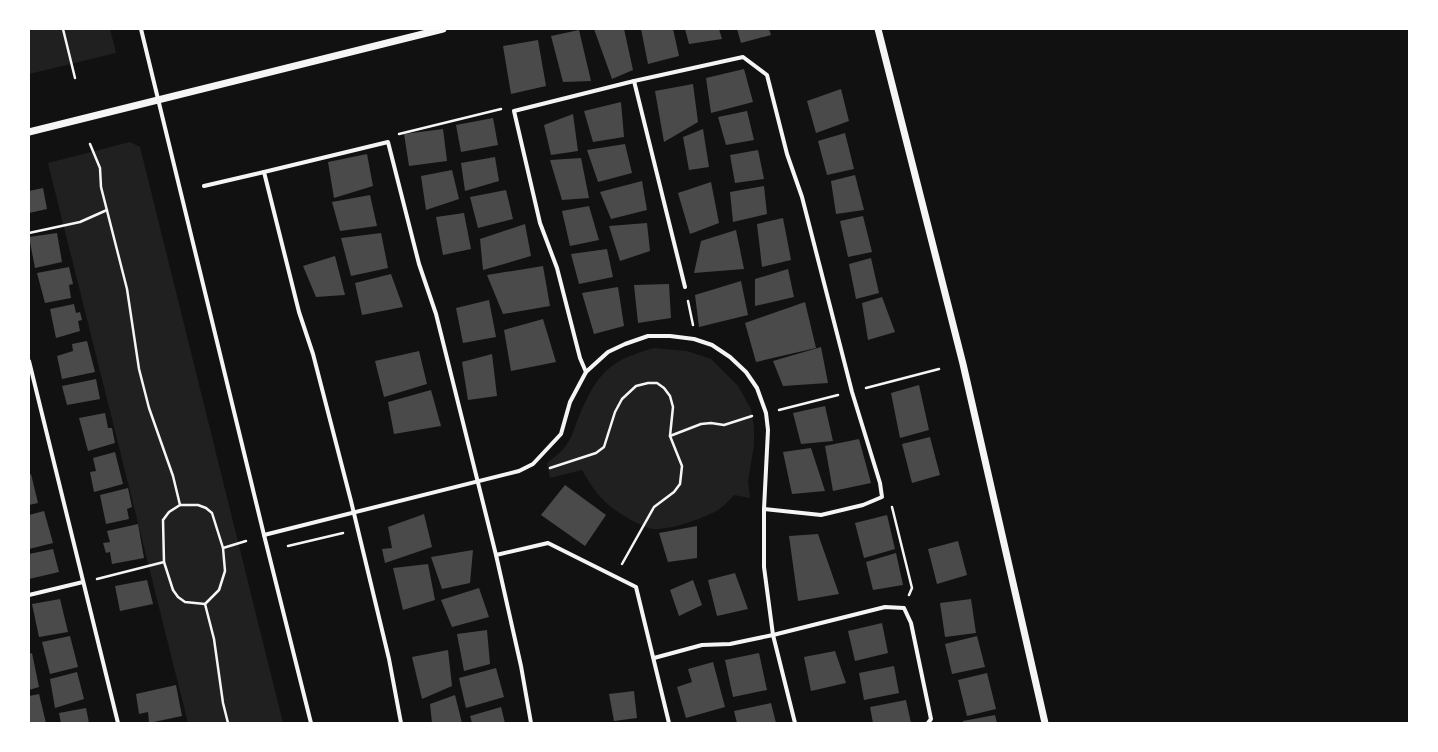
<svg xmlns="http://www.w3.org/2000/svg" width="1438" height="752" viewBox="0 0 1438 752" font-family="Manrope,sans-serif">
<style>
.green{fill:#202020}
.building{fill:#4a4a4a}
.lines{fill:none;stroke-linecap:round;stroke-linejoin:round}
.path{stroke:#f5f5f5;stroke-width:2.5}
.minor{stroke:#f5f5f5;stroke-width:4}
.tertiary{stroke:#f5f5f5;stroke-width:7}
</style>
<rect width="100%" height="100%" fill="#111"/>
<!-- green -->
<g class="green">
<polygon points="29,29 110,29 116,53 29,74"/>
<polygon points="130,142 140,147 283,723 188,723 48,163"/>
<path d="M654,348l33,3 24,8 27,27 13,23 3,18v18l-6,36 2,17 -16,-3c-5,5 -10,11 -16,15 -16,9 -47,20 -65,19 -7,-1 -14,-5 -20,-8 -26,-14 -37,-26 -51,-51l-32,8 -3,-15c6,-5 16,-12 20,-19 6,-8 8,-19 12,-28 18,-42 30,-56 75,-68z"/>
</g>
<!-- building -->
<g class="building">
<polygon points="594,29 624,29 633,70 612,79"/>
<polygon points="641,29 673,29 679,56 648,64"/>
<polygon points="685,29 719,29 722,39 689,44"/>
<polygon points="737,29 769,29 771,35 741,43"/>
<polygon points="579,30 591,81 563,82 551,36"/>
<polygon points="538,40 546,86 511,94 503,46"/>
<polygon points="744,69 753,102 711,113 706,78"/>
<polygon points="693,84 698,122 664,142 655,91"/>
<polygon points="841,89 849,121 816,133 807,101"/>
<polygon points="621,102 624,137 593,142 584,111"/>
<polygon points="747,111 754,140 726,145 718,117"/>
<polygon points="573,114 578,151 551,155 544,125"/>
<polygon points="493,118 498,145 461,152 456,125"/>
<polygon points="443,129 447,161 409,166 404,134"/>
<polygon points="703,129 709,167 689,170 683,137"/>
<polygon points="845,133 854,169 827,175 818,141"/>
<polygon points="625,144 632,173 598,182 587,150"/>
<polygon points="758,150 764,179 735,183 730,155"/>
<polygon points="367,154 373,186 334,198 328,162"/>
<polygon points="495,157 499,181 465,191 461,163"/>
<polygon points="581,158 589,198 562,200 550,160"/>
<polygon points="452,170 459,199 426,210 421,176"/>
<polygon points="855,175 864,210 836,214 831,181"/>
<polygon points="642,181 647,210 611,219 600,192"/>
<polygon points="711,182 719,223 690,234 678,193"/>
<polygon points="764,186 767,214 733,222 730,192"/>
<polygon points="43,188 47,209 29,213 29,191"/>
<polygon points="506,190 513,219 478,228 470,197"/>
<polygon points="370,195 377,226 340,231 332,202"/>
<polygon points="589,206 599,240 570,246 562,211"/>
<polygon points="464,213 471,249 443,255 436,217"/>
<polygon points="863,216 872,252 848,257 840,221"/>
<polygon points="783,218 791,260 762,267 757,224"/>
<polygon points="647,223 650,251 620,261 609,226"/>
<polygon points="525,224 531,256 483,270 480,239"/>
<polygon points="736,230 744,269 694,273 701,241"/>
<polygon points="57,233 62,262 35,268 29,237"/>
<polygon points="381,233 388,268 351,276 341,238"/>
<polygon points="607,249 613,277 579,284 571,254"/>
<polygon points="335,256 345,295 316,297 303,266"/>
<polygon points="871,258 879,293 856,299 849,264"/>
<polygon points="543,266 550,306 503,314 487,275"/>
<polygon points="69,267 73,284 69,285 71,298 45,303 37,273"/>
<polygon points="788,269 794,297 755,306 755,279"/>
<polygon points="391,274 403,307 362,315 355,283"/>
<polygon points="741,281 748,315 699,327 695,295"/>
<polygon points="669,284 671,318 638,323 634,285"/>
<polygon points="618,287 624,326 594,334 582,293"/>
<polygon points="882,297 895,332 868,340 862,303"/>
<polygon points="489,300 496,337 463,343 456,308"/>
<polygon points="805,302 816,348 756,362 745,323"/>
<polygon points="74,304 76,313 80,312 82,320 78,321 80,331 56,338 50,309"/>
<polygon points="543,319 556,362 511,371 504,330"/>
<polygon points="87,341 95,372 62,379 57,356 73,351 72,344"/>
<polygon points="821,347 828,383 783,386 773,361"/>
<polygon points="419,351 427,384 384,397 375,361"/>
<polygon points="492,354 497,396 468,400 462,362"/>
<polygon points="96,379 100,399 67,405 62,386"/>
<polygon points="919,385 929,430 900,438 891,393"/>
<polygon points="431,390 441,426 394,434 388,402"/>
<polygon points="825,406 833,441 801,444 793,413"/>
<polygon points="105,413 108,428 112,428 115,443 88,451 79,418"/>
<polygon points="930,437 940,475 912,483 902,444"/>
<polygon points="859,439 871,483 833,491 825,446"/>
<polygon points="811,448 825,491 792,494 783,452"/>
<polygon points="115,452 123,484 94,492 90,472 96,471 93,458"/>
<polygon points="31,474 38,503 29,505 29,475"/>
<polygon points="565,485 606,515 585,546 541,515"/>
<polygon points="128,488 132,507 127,509 129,519 106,524 100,495"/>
<polygon points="44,511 53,543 29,549 29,515"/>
<polygon points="424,514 432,547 385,563 382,549 392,548 388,527"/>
<polygon points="887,515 895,549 864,558 855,523"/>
<polygon points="138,524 144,558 112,564 110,552 106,553 103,543 110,542 107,531"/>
<polygon points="697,526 697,558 668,562 659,533"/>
<polygon points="818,534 839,594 798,601 789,536"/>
<polygon points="958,541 967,575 937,584 928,549"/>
<polygon points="53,549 59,572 29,579 29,554"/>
<polygon points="473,550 470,583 442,589 431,557"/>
<polygon points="896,553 903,585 873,590 866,562"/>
<polygon points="428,564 435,600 403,610 393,568"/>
<polygon points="735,573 748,609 717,616 708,580"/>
<polygon points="147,580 153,604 120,611 115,586"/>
<polygon points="693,580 702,605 679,616 670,590"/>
<polygon points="479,588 489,617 452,627 441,600"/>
<polygon points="60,599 68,632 39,637 32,604"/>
<polygon points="971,599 976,633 945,637 940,603"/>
<polygon points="882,623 888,653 855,661 848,631"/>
<polygon points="487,630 490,664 464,671 457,634"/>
<polygon points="70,636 78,667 50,674 42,642"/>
<polygon points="977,636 985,667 952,674 945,644"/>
<polygon points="448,650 452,686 422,699 412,657"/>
<polygon points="835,651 846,683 811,691 804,657"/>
<polygon points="32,653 39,687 29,690 29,654"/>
<polygon points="759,653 767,690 733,697 725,660"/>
<polygon points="713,662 725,707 686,718 677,687 692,682 688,669"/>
<polygon points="894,666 899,693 864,700 859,673"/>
<polygon points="496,668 504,697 466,708 459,678"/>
<polygon points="77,672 84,699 55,708 50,679"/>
<polygon points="987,673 996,709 967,716 958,680"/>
<polygon points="176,685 182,716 149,723 148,712 139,714 136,694"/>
<polygon points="634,691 637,718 614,721 609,694"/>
<polygon points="39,694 46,723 29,723 29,696"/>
<polygon points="455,695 462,723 432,723 430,704"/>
<polygon points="906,700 911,723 873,723 870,707"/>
<polygon points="771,703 776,723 737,723 734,711"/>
<polygon points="501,707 505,723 472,723 470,716"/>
<polygon points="86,708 89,723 61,723 59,713"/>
<polygon points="995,715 997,723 963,723 963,721"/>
</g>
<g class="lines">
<!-- path -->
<g class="path">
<polyline points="63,29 75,78"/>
<polyline points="399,134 501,109"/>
<polyline points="90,144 100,168 101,187 127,289 139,369 149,408 173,476 180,505"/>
<polyline points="29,233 80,222 107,210"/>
<polyline points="688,301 693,325"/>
<polyline points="866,388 939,369"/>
<polyline points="779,410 838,395"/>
<polyline points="670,436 701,424 711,423 724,425 752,416"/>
<polyline points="550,468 596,453 604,447 615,412 622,399 636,386 648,383 657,383 664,388 670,396 673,407 670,436 682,466 680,484 674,492 654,507 622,564"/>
<polygon points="180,505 198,505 206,508 212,513 223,548 225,571 219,590 205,604 185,602 178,597 173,590 164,562 163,520 169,512"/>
<polyline points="892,507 912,588 909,595"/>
<polyline points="288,546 343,533"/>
<polyline points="223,548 246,541"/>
<polyline points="97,579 164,562"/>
<polyline points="205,604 214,639 223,703 228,723"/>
</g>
<!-- minor -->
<g class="minor">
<polyline points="141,29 264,535 311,723"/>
<polyline points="634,81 685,287"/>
<polyline points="204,186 264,172"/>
<polyline points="29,361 118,723"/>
<polyline points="586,372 580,358 557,268 540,223 514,111 634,81 743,57 767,75 787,154 802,197 852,392 880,483 882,497 863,505 821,515 764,509"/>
<polyline points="264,535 519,471 533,464 561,434 570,402 586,372 608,352 625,344 648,336 670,336 694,339 712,345 730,357 746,372 757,388 766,413 768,430 764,509 764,567 773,635 795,723"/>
<polyline points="496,555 521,666 531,723"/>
<polyline points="29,595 83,582"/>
<polyline points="654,658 702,645 730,644 773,635 885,607 904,608 911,623 931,719 928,723"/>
<polyline points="401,723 389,659 351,501 313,354 299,312 264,172 388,142 419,264 436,314 496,555 548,543 636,587 669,723"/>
</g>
<!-- tertiary -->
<g class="tertiary">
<polyline points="878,29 963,364 1045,723"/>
<polyline points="29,132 443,29"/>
</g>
</g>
<!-- border -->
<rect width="1438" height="752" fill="none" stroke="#ffffff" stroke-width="60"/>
</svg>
